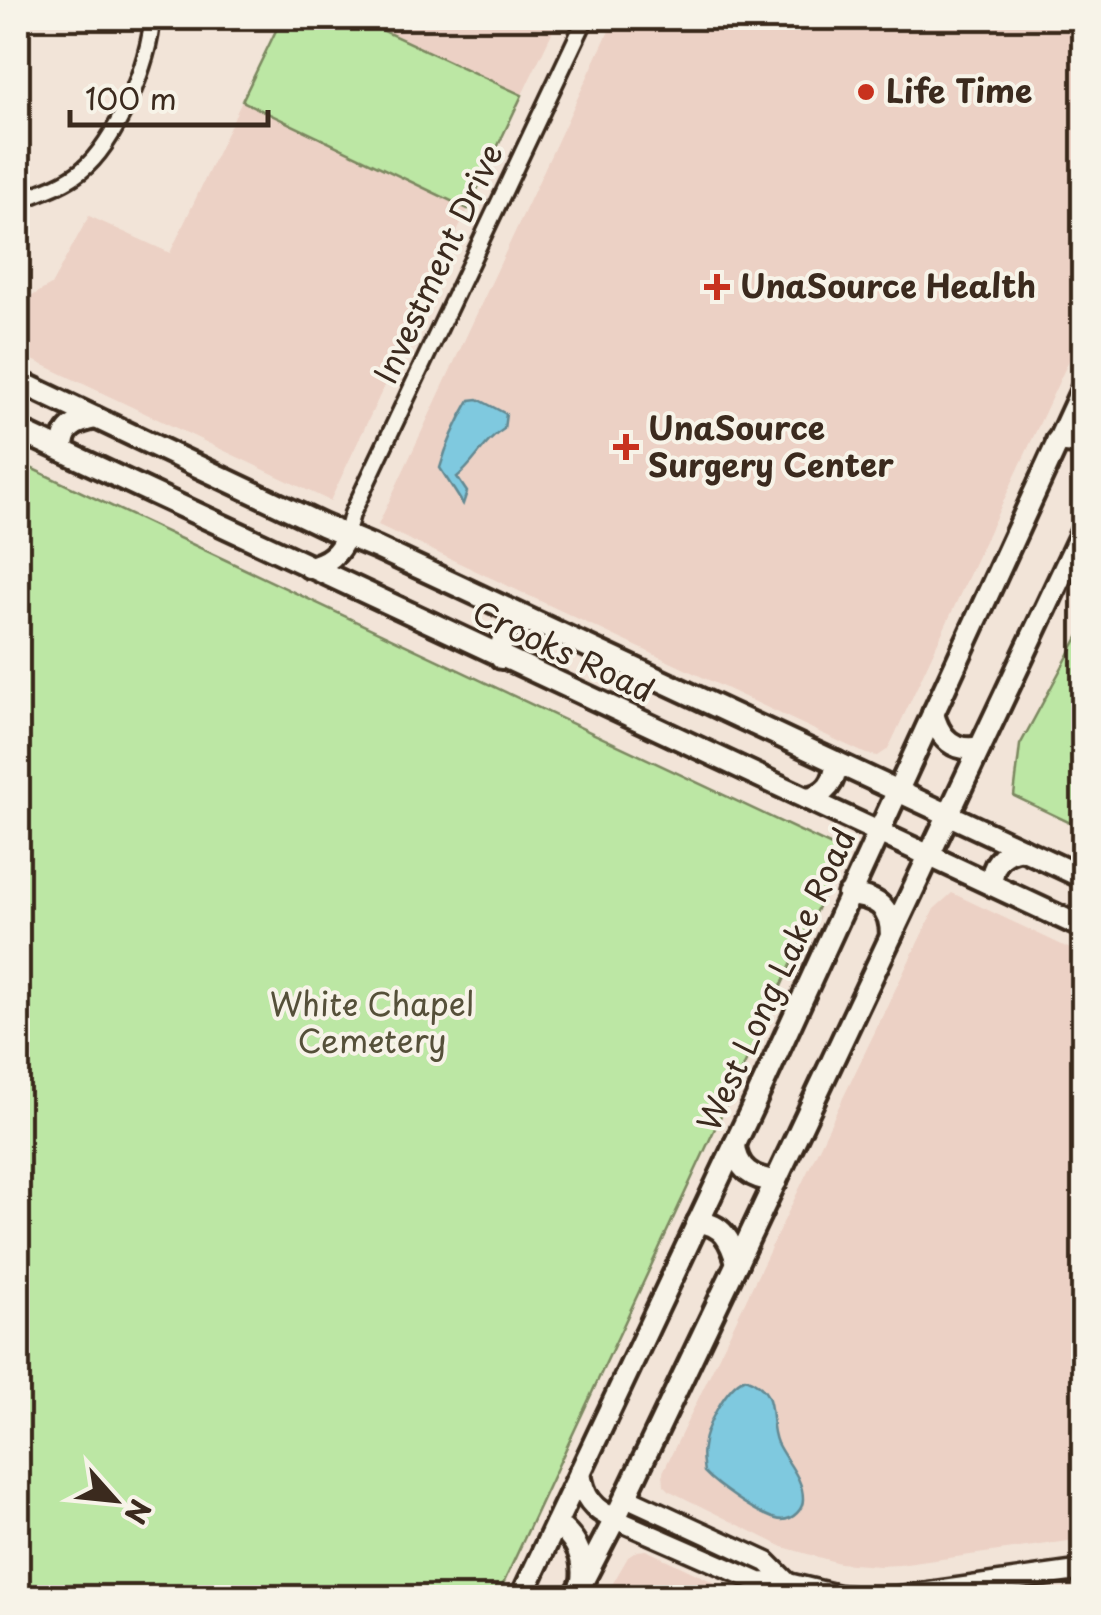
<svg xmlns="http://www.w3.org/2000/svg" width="1101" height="1615" viewBox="0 0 1101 1615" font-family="'Playpen Sans',sans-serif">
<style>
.built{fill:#ecd1c5}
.green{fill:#bce7a4;stroke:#7c8861;stroke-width:2.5}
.water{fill:#7fc9df;stroke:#648992;stroke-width:2.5}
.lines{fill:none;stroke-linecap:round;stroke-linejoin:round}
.minor-casing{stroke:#3b2a1e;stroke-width:21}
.tertiary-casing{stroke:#3b2a1e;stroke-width:25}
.secondary-casing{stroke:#3b2a1e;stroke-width:28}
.minor{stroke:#f7f3e8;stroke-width:14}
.tertiary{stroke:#f7f3e8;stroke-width:18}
.secondary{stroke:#f7f3e8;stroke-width:20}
.poi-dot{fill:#c8321e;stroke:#f7f3e8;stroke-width:4}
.labels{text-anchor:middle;stroke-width:8;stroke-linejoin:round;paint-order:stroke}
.poi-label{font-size:32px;font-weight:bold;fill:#3b2a1e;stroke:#f7f3e8;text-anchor:start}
.street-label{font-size:32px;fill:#3b2a1e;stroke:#f7f3e8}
.park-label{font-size:32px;fill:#555039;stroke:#f7f3e8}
</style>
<rect width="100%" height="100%" fill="#f2e4d8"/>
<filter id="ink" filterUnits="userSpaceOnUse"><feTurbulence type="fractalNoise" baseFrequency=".01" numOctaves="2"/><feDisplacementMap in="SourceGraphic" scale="20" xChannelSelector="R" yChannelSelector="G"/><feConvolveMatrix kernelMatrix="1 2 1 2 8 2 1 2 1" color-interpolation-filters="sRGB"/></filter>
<g filter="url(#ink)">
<!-- built -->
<g class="built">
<polygon points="356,18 559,18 522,95"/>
<polygon points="615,18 1077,18 1083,22 1083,330 891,743 887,750 878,756 866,754 378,525"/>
<polygon points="242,101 468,209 330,501 18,353 18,327 32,296 51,285 89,216 170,253"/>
<polygon points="952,893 1083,955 1083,1539 899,1565 879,1566 839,1563 783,1547 670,1491 664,1485 663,1472 934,909"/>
<polygon points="646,1550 745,1597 605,1597 628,1557 637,1551"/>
</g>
<!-- green -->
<g class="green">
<polygon points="282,18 356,18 522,95 468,209 242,101"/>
<polygon points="18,462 836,848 838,856 837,866 497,1597 18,1597"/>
<polygon points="1083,628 1084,829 1083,829 1014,796 1020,745"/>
</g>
<!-- water -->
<g class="water">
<path d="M478,399l28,15 -2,15c-20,12 -29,34 -47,48l10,15 -4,12 -23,-36c7,-25 17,-46 30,-68z"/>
<path d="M745,1378c37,14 21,39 32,65 9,19 26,34 26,56 0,6 -2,10 -6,14 -6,6 -14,8 -21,6 -19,-5 -59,-33 -72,-47 -1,-8 -3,-17 -1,-25 2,-20 23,-61 42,-69z"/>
</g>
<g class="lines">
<defs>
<g id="minor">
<path d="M18,201c22,-9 44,-15 63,-30 34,-27 70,-110 71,-153"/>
<polyline points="346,536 352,514 586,18"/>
</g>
<g id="tertiary">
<polyline points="626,1497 767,1562 788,1583"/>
<polyline points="615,1519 759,1582 788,1583 838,1595 869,1598"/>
<polyline points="886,1598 1084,1570"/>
</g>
<g id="secondary">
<polyline points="18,381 322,525 377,548 1084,878"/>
<polyline points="18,430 1084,928"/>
<polyline points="1057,441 1084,444"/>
<path d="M63,451c-1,-23 12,-29 33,-33"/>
<path d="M309,567c19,-4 30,-13 37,-31"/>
<path d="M501,658c-3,-24 12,-36 35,-35"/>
<path d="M933,713c6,25 21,40 47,34"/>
<path d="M806,798c20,-2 30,-17 30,-36"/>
<path d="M992,885c-1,-20 9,-33 30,-36"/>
<path d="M848,895c28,2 43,11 43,41"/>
<path d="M735,1144c1,25 18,35 41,37"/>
<path d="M698,1222c25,2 33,19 39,41"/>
<path d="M580,1472c3,25 13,38 35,47"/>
<path d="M556,1524c20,14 29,33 26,57"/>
<polyline points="521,1598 753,1106 1084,385"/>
<polyline points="574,1598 615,1519 737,1263 1084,527"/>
</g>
</defs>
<!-- minor casing -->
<use href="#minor" class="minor-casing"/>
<!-- tertiary casing -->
<use href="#tertiary" class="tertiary-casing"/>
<!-- secondary casing -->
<use href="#secondary" class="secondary-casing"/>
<!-- minor -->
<use href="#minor" class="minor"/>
<!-- tertiary -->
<use href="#tertiary" class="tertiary"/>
<!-- secondary -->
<use href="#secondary" class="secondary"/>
</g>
</g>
<!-- markers -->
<g class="poi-dot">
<circle cx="866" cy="92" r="10"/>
<path d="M712 272h10v10h10v10h-10v10h-10v-10h-10v-10h10z"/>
<path d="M621 432h10v10h10v10h-10v10h-10v-10h-10v-10h10z"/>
</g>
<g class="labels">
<!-- poi labels -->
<g class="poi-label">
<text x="886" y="103">Life Time</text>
<text x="740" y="298">UnaSource Health</text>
<text x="648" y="440">UnaSource<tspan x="648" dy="37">Surgery Center</tspan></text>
</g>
<!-- street labels -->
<g class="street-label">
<text transform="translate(439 264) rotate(-65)" y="11">Investment Drive</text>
<text transform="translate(563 652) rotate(25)" y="11">Crooks Road</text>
<text transform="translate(777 980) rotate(-65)" y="11">West Long Lake Road</text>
</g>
<!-- park labels -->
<g class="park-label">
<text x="372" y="1016">White Chapel<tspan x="372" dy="37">Cemetery</tspan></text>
</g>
</g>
<!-- margin -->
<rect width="1101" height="1615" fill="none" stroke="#f7f3e8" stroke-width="60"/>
<rect x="30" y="30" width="1041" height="1555" fill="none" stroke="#3b2a1e" stroke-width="4" filter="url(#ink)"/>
<!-- north arrow -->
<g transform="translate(115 1500) rotate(117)" stroke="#f7f3e8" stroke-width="8" paint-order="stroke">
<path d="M0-8L18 38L0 25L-18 38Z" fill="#3b2a1e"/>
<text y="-15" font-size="28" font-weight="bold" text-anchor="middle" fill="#3b2a1e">N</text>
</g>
<!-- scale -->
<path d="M70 110v15h198v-15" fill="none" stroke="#3b2a1e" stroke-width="5"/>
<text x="85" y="110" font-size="30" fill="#3b2a1e" stroke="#f7f3e8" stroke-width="8" paint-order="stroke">100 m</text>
</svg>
